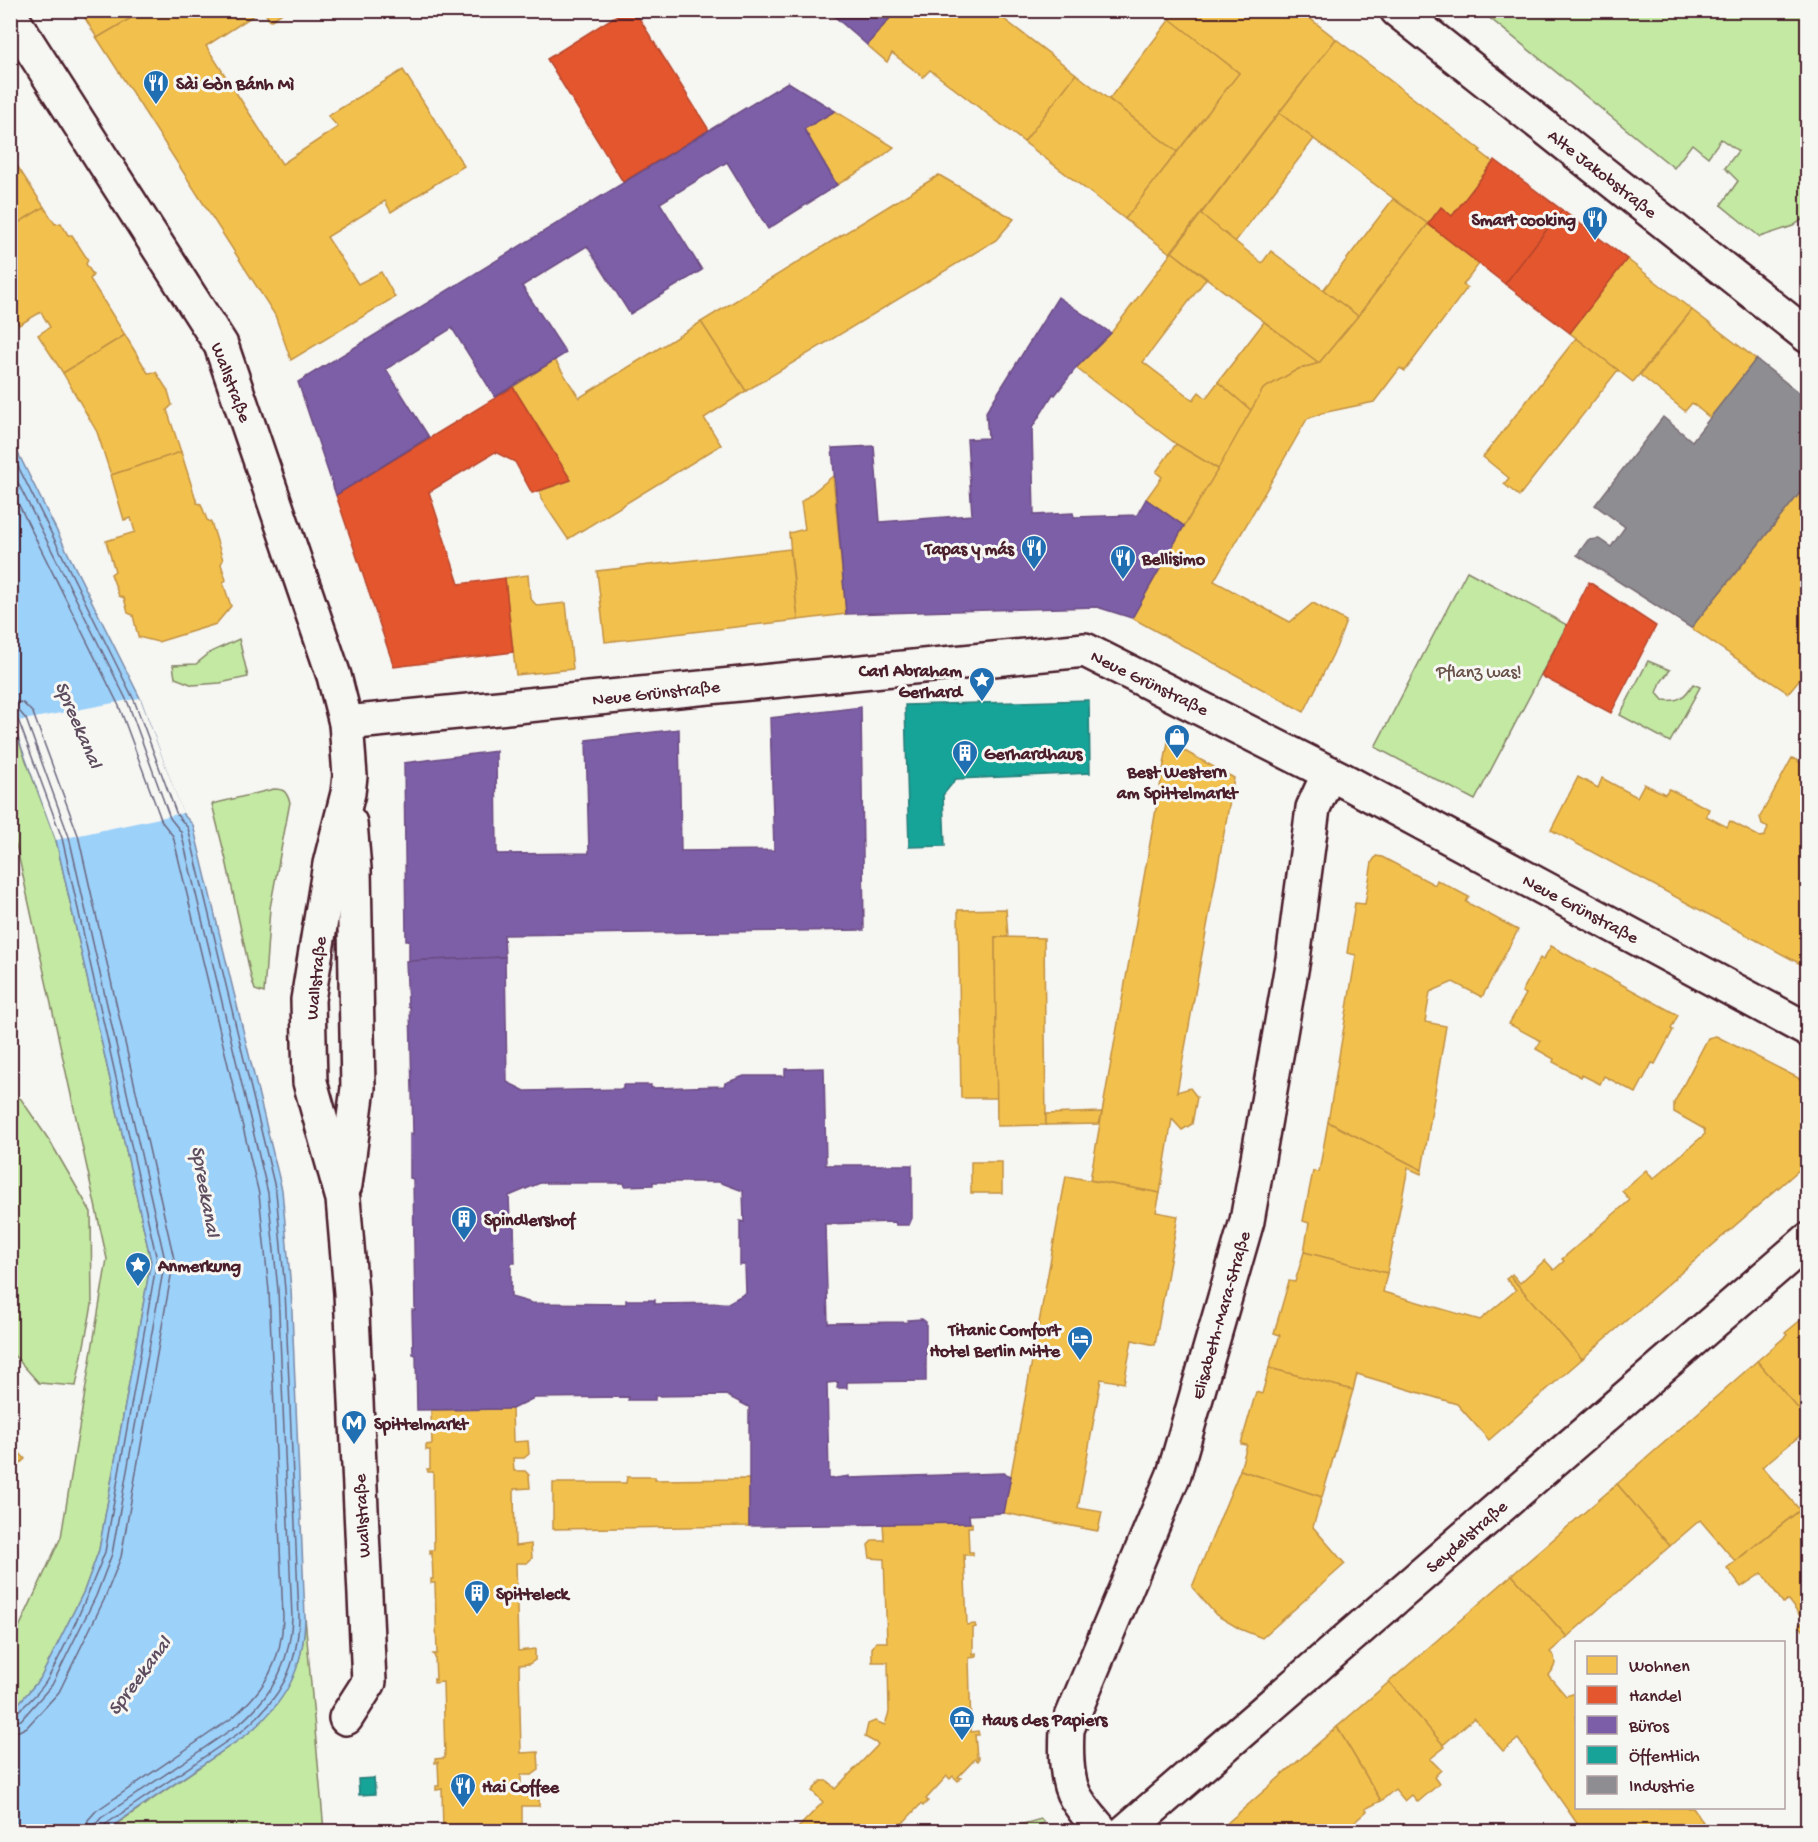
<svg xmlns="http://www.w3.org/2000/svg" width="1818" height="1842" viewBox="0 0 1818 1842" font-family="'Gochi Hand',sans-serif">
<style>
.green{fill:#c3e9a3;stroke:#868467;stroke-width:1.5}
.water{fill:#9cd1fa;stroke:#7b8aa7;stroke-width:1.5}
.pier{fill:#f6f6f2}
.homes{fill:#f2c14e;stroke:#c09044;stroke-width:1.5}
.shops{fill:#e4572e;stroke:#b6462d;stroke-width:1.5}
.offices{fill:#7b5ea7;stroke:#6c4b82;stroke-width:1.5;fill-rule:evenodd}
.public{fill:#17a398;stroke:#267b77;stroke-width:1.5}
.industry{fill:#8d8d92;stroke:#796c73;stroke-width:1.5}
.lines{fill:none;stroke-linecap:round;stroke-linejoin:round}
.shore{stroke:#6b667e;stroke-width:1.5}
.street-casing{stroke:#4a1f2b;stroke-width:38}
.street{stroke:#f6f6f2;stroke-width:33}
.labels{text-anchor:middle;stroke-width:6;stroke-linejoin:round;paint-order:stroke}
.poi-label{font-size:18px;font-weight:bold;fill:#4a1f2b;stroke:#f6f6f2;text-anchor:start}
.street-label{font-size:18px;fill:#4a1f2b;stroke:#f6f6f2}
.park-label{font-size:18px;fill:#685249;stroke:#f6f6f2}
.water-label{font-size:20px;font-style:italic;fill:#5e4c5f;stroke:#f6f6f2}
</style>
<rect width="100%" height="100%" fill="#f6f6f2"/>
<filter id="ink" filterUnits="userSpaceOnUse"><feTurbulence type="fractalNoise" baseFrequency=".0167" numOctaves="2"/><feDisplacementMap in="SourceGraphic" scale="12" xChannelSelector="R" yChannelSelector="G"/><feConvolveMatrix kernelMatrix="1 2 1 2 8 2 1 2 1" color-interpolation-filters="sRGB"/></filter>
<g filter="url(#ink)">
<!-- green -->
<g class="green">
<polygon points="1481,11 1807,11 1807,216 1793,226 1760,237 1721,205 1738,181 1725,168 1738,151 1721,139 1708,157 1692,144 1674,168"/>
<polygon points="1467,571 1567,625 1475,800 1375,747"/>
<polygon points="239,639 248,677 220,683 193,685 175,678 173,665 196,664 211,652"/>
<path d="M1648,661l22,9 -9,12 -4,11 6,7c16,2 22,-3 30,-16l7,3 -30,55 -50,-27z"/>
<polygon points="10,718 56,840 151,1261 99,1550 84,1591 40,1679 11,1712 11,1645 61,1537 107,1259 17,849 11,833"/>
<path d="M274,789c11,0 12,3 16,13l-20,106 -6,85 -9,-3 -4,-13 -25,-117 -14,-56z"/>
<polygon points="11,1093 21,1099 51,1143 91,1212 92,1305 76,1386 39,1383 11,1352"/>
<path d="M305,1617l19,214 -219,1 141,-97c39,-32 58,-66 59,-118z"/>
<polygon points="1041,1819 1044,1822 1034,1831 998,1831"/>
</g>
<!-- water -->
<path class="water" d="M10,437l130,261 42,115 11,12 89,365 9,99 14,328c-1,52 -19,86 -59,118l-141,96h-94v-119l29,-33 44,-88 15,-41 52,-289 -95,-421 -45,-122z"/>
<!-- pier -->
<polygon class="pier" points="140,698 183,813 56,840 13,722"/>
<!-- homes -->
<g class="homes">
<polygon points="80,10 145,10 97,38"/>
<polygon points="145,10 262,10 206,46 282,164 338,127 328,116 403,70 464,166 391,212 385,201 327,237 358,284 381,272 395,297 291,360 275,315 97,38"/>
<polygon points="263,10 287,10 270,21"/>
<polygon points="897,10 992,10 1076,74 1024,142 930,70 923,77 892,53 887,62 867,45"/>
<polygon points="1158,10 1299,10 1336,39 1170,253 1125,219 1239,73"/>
<polygon points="1170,19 1239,73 1177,152 1109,99"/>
<polygon points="1336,39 1481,150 1479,151 1493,162 1452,216 1441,207 1428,224 1279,113"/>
<polygon points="1076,74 1177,152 1125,219 1024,142"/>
<polygon points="835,111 894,147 874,163 837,185 804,129"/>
<polygon points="1279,113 1314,139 1235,242 1201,214"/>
<polygon points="10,155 44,207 10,228"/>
<polygon points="939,175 1014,219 996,240 746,391 701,322"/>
<polygon points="1393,199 1428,224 1358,316 1323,290"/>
<polygon points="44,207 55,224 61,223 68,235 72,235 88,260 86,264 93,275 90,279 125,335 63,373 38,335 50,327 41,312 19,325 10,311 10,228"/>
<polygon points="1201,214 1262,263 1271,251 1358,316 1319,363 1172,252"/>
<polygon points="1428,224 1479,264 1463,285 1467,288 1405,371 1400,368 1374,402 1322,413 1307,419 1214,581 1290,622 1313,603 1346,621 1336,648 1304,712 1132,618 1263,389 1298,369 1319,363 1358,316"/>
<polygon points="1172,252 1206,279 1143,362 1193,400 1199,392 1206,398 1218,382 1251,410 1218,469 1176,444 1076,368 1111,333"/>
<polygon points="1627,259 1692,310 1633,382 1570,333"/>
<polygon points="1692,310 1756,359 1710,418 1692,403 1685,411 1640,375"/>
<polygon points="701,322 746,391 704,418 721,445 568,539 541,499 540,491 571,480 513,387 555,360 579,398"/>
<polygon points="1264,322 1319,363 1298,369 1263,389 1251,410 1218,382"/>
<polygon points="125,335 148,373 156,372 168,391 172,405 167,410 181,452 111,475 97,432 63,373"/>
<polygon points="1576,338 1618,370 1519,496 1504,484 1509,478 1483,457"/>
<polygon points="1176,444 1218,469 1184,526 1146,499 1162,477 1156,472"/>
<polygon points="181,452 197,503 201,504 207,520 211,522 223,560 221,564 226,580 223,583 231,606 216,624 158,642 138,637 133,615 128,613 124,598 119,596 111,574 115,571 106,541 135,532 131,518 124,520 111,475"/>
<polygon points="833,476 846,614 798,620 789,533 805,529 801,502"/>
<polygon points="1808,483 1808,623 1806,624 1808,634 1805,638 1808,640 1808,669 1788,693 1691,628"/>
<polygon points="790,549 798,620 605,642 597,571"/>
<polygon points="528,575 530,598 537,606 566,603 573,669 516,675 505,578"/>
<polygon points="1168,742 1234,778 1177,1092 1190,1088 1197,1097 1192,1124 1182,1130 1172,1119 1160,1193 1090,1180"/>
<polygon points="1792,758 1808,766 1808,968 1551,830 1578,777 1598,788 1602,778 1637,797 1644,784 1665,794 1669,789 1709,809 1706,816 1727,827 1730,821 1760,837 1765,836 1768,827 1762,824 1760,817"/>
<polygon points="1376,856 1382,857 1435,885 1437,880 1469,897 1466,902 1518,930 1482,997 1453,982 1430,992 1425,1022 1446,1026 1422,1170 1328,1122 1356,955 1347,953 1355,903 1365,904 1372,862"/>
<polygon points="1006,909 1008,937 995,937 997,1098 961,1098 958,910"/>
<polygon points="995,937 1044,938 1046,1125 997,1126"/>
<polygon points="1551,946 1678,1015 1671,1029 1673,1030 1655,1064 1652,1063 1636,1093 1604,1076 1600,1084 1582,1075 1581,1077 1553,1062 1554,1059 1536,1049 1541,1041 1509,1024 1526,994 1522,992 1540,958 1543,960"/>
<polygon points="1716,1036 1808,1083 1808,1162 1582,1359 1510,1276 1512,1274 1520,1283 1545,1260 1554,1270 1564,1261 1562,1259 1630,1200 1622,1191 1646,1170 1653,1179 1705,1134 1704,1129 1674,1112 1674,1103 1708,1038"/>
<polygon points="1102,1112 1099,1124 1046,1125 1046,1114"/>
<polygon points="1328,1122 1422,1170 1421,1174 1408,1168 1387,1273 1304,1252 1309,1223 1303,1221 1313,1171 1319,1172"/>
<rect x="971" y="1162" width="31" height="31"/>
<polygon points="1066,1176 1160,1193 1156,1212 1178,1216 1155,1345 1132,1340 1124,1383 1101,1379 1078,1508 1102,1512 1098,1531 1004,1513"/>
<polygon points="1304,1252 1387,1273 1383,1292 1480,1320 1516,1290 1506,1279 1510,1276 1582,1359 1489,1440 1457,1404 1357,1374 1353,1390 1269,1368 1280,1335 1274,1333 1289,1281 1295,1282"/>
<polygon points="1808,1314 1808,1420 1757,1361 1787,1335 1785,1333"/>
<polygon points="1757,1361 1808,1420 1808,1429 1762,1467 1800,1510 1735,1561 1700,1520 1670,1546 1617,1484"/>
<polygon points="1269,1368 1353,1390 1322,1497 1240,1470 1247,1445 1241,1444 1256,1392 1262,1394"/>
<polygon points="512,1409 513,1442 528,1441 529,1454 524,1458 513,1458 514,1471 525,1471 529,1475 530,1488 514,1489 515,1546 531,1544 532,1558 527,1563 516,1563 518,1651 535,1649 535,1660 529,1664 519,1665 521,1753 538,1752 539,1770 532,1775 521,1775 521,1787 533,1786 539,1789 539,1806 522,1806 522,1832 443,1832 442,1789 436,1790 436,1786 439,1786 438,1762 435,1763 435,1759 445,1758 443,1682 434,1683 434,1679 436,1680 435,1657 433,1654 437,1654 435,1583 431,1583 431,1579 433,1579 432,1553 430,1554 430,1550 434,1550 433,1472 428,1472 427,1469 430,1469 430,1450 426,1450 426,1445 432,1444 431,1410"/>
<polygon points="10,1442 25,1459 10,1472"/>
<polygon points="1240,1470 1322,1497 1313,1527 1345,1564 1262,1638 1240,1629 1216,1615 1192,1587"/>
<polygon points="627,1477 655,1477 655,1480 749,1479 749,1526 553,1529 553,1483 626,1483"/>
<polygon points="1617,1484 1670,1546 1567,1637 1512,1575"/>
<polygon points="1808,1504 1808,1636 1799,1625 1804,1621 1788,1600 1783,1603 1762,1573 1741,1587 1727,1568"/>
<polygon points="928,1522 972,1523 972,1527 968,1527 969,1552 973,1552 973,1555 964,1555 967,1625 975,1624 976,1627 973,1628 973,1654 976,1653 976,1657 969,1658 971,1732 978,1731 979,1735 975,1735 977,1757 979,1757 978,1761 975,1759 958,1777 961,1778 958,1781 953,1776 950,1779 947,1776 926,1799 928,1801 923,1806 921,1804 899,1827 902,1832 794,1832 823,1802 812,1791 821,1781 828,1781 835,1789 877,1746 878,1744 865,1737 868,1724 875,1721 885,1725 889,1712 888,1662 872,1662 872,1648 876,1642 887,1642 884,1559 870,1558 868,1545 873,1540 884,1540 883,1523"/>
<polygon points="1512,1575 1567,1637 1550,1652 1554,1656 1555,1663 1554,1667 1548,1675 1566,1696 1576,1693 1576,1808 1693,1808 1710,1832 1583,1832 1518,1739 1503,1751 1474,1718 1443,1745 1389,1682"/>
<polygon points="1389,1682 1445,1747 1430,1759 1441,1770 1434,1777 1439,1784 1418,1802 1412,1795 1405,1801 1395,1789 1381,1801 1337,1727"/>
<polygon points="1337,1727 1381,1801 1365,1809 1367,1811 1343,1832 1217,1832"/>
</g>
<!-- shops -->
<g class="shops">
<polygon points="625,10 634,10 709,130 623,182 547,59"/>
<polygon points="1495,160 1562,210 1505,284 1428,224 1441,207 1452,216"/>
<polygon points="1562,210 1627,259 1570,333 1505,284"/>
<polygon points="513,387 571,480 532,493 515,462 495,452 429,492 459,584 505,578 513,652 394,667 336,495"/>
<polygon points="1589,582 1656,626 1611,713 1541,676"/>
</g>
<!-- offices -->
<g class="offices">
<polygon points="827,10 897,10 867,45"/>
<polygon points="788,82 835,111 804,129 837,185 768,229 727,162 660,203 702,270 630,314 587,246 522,286 566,353 495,397 452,328 386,369 429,437 336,495 298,382"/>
<polygon points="1058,297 1111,333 1076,368 1055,395 1053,394 1032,428 1034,515 1073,513 1074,517 1137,515 1146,499 1184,526 1132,618 1097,607 846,614 832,448 874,446 880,522 972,515 967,439 988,438 986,412"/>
<polygon points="861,707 864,930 504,935 505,957 409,961 409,940 406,940 404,763 496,751 497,854 589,853 586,740 679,729 681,851 774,850 770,718"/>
<path d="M505,957l2,125 18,9 98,-2v-4h28v3l73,-2 1,-3 19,-7h41v-7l39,-1 2,97h86v53l-3,7h-13l-1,-3 -70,2 3,99 80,-1v-2l14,-1 4,3v59l-79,1v6h-10l1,-6 -11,1 2,96 20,-3v2l155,-5 7,3 -7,37 -35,2 1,8 -221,3v-119l-23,-12 -71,1v4h-27l1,-3 -95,1 -22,11 -95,1 -1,-55 -3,-1 -1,-44h3l-2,-131 -3,-1v-45l3,1 -3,-127 -2,-1 -2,-45zM653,1182h66l24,9 1,31 -4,-1v44h5l1,28 -18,10 -73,1v-4h-29v4l-94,-1 -21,-6v-34h4l-1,-40h-4l-1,-27 31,-13h84l1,3 28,-1z"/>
</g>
<!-- public -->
<g class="public">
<polygon points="1089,700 1090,773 956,779 943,795 945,846 909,847 905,705"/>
<polygon points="374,1778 375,1794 359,1795 358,1779"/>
</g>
<!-- industry -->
<polygon class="industry" points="1756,359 1808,400 1808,483 1691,628 1577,555 1588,540 1599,539 1611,547 1625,527 1595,505 1663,417 1692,441"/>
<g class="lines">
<!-- shore -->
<g class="shore">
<path d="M10,450l124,250 43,115 11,13 88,364 9,98 14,327c-1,51 -19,82 -57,114l-136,93 -3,8"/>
<path d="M10,467l118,236 42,115 11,14 87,361 10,97 14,327c-2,47 -19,78 -54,108l-137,93 -5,6 -1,8"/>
<path d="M10,487l109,219 43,116 11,14 86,358 10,97 14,327c-1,43 -18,72 -51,100l-136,93 -8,9 -2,12"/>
<polyline points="10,701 23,703 33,713 78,835 174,1259 121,1557 104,1600 59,1692 27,1727 19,1731 10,1732"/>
<polyline points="10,710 20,712 26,719 69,837 165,1260 112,1554 96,1596 52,1685 21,1720 10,1723"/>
<path d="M10,717l5,1 4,4 43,116 95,422 -52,292c-17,43 -35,87 -58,128 -5,9 -28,34 -37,35"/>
</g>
<defs>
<g id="street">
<polyline points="1397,10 1808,336"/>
<polyline points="10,15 221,345 334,676 346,723 350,776 348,793 330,864 308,1000 310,1082 343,1199 351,1293 369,1682 346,1718"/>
<polyline points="346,723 1085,650 1343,780 1808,1030"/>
<polyline points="345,1185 358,1088 354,869 350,823"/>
<path d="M1102,1832c-9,-11 -19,-22 -26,-34 -11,-18 -10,-49 -9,-69l107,-255 73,-253 46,-262 20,-151 16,-35"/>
<polyline points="1125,1832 1808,1240"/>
</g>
</defs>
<!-- street casing -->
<use href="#street" class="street-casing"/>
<!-- street -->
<use href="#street" class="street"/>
</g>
</g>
<!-- icons -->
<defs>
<symbol id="restaurant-pin" viewBox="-11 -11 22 30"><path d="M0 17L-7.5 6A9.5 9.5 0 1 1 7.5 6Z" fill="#1f6fb2" stroke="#f6f6f2"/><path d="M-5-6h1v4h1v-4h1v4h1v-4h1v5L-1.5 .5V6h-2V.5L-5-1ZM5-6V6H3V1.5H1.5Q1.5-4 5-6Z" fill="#fff"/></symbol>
<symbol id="sight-pin" viewBox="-11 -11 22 30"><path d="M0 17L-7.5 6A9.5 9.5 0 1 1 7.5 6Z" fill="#1f6fb2" stroke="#f6f6f2"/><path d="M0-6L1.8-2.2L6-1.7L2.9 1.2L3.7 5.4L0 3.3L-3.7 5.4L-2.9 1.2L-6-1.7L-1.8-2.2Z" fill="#fff"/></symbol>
<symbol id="shop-pin" viewBox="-11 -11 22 30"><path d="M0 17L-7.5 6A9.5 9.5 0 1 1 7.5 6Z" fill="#1f6fb2" stroke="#f6f6f2"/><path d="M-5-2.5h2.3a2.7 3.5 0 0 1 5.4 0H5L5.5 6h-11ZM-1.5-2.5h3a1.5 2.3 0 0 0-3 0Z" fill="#fff"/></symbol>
<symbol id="building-pin" viewBox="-11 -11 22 30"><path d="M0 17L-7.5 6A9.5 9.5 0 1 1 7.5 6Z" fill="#1f6fb2" stroke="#f6f6f2"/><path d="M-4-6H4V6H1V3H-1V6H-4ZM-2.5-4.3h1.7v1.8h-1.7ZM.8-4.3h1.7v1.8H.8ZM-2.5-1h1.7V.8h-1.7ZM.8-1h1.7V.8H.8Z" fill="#fff"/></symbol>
<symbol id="hotel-pin" viewBox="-11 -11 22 30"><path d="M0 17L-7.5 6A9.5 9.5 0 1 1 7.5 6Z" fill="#1f6fb2" stroke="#f6f6f2"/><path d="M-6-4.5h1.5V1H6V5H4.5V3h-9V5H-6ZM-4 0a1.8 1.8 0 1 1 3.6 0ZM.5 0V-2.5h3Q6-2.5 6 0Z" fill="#fff"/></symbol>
<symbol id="metro-pin" viewBox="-11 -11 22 30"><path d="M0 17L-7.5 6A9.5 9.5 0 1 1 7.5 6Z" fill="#1f6fb2" stroke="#f6f6f2"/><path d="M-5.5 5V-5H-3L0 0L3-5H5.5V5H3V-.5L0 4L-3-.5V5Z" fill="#fff"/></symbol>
<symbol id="museum-pin" viewBox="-11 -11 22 30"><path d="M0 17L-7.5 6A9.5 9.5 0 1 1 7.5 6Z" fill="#1f6fb2" stroke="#f6f6f2"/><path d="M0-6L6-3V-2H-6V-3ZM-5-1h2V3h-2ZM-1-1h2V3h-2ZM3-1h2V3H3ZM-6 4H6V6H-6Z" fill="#fff"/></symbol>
</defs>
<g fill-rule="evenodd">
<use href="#restaurant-pin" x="141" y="68" width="30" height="40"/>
<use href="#restaurant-pin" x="1580" y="204" width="30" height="40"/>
<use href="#restaurant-pin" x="1019" y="533" width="30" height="40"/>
<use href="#restaurant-pin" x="1108" y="543" width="30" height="40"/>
<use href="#sight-pin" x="967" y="665" width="30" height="40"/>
<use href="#shop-pin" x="1162" y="722" width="30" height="40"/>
<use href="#building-pin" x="950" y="738" width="30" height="40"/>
<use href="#building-pin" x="449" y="1204" width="30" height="40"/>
<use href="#sight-pin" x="123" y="1250" width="30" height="40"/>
<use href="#hotel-pin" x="1065" y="1324" width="30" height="40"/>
<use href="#metro-pin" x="339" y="1408" width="30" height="40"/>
<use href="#building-pin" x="462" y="1578" width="30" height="40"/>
<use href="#museum-pin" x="947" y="1704" width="30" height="40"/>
<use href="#restaurant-pin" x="448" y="1771" width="30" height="40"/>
</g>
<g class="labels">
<!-- poi labels -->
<g class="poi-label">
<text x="176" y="89">Sài Gòn Bánh Mì</text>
<text x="1576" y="225" text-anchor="end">Smart cooking</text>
<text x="1014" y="554" text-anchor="end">Tapas y más</text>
<text x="1142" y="564">Bellisimo</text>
<text x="962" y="676" text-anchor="end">Carl Abraham<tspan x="962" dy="21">Gerhard</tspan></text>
<text x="984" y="759">Gerhardhaus</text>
<text x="1177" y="777" text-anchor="middle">Best Western<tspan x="1177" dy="21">am Spittelmarkt</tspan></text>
<text x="484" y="1225">Spindlershof</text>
<text x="158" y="1271">Anmerkung</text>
<text x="1060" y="1335" text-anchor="end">Titanic Comfort<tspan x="1060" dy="21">Hotel Berlin Mitte</tspan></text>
<text x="374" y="1429">Spittelmarkt</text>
<text x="496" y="1599">Spitteleck</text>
<text x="982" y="1725">Haus des Papiers</text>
<text x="482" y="1792">Hai Coffee</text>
</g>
<!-- street labels -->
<g class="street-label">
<text transform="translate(1603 173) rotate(38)" y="6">Alte Jakobstraße</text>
<text transform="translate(232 382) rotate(69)" y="6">Wallstraße</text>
<text transform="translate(1150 682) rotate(26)" y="6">Neue Grünstraße</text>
<text transform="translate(656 692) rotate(-6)" y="6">Neue Grünstraße</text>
<text transform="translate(1581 908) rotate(28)" y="6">Neue Grünstraße</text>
<text transform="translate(315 978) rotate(-84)" y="6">Wallstraße</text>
<text transform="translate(1220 1315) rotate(-74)" y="6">Elisabeth-Mara-Straße</text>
<text transform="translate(361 1516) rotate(-93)" y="6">Wallstraße</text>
<text transform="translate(1466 1536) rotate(-41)" y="6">Seydelstraße</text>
</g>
<!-- park labels -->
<g class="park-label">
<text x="1479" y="677">Pflanz was!</text>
</g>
<!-- water labels -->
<g class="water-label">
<text transform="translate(80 724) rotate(67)" y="7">Spreekanal</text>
<text transform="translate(207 1191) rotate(80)" y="7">Spreekanal</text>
<text transform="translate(138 1675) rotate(-53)" y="7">Spreekanal</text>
</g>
</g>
<!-- margin -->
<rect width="1818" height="1842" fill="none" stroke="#f6f6f2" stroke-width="36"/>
<rect x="18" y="18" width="1782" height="1806" fill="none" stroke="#4a1f2b" stroke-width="2" filter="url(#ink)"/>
<!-- legend -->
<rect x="1575" y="1641" width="210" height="168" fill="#f6f6f2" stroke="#b1a0a2" stroke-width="1.5"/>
<rect x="1587" y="1656" width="30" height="18" fill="#f2c14e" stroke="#b1a0a2" stroke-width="1.5"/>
<text x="1629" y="1671" font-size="18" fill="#4a1f2b">Wohnen</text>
<rect x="1587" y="1686" width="30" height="18" fill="#e4572e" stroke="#b1a0a2" stroke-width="1.5"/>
<text x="1629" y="1701" font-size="18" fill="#4a1f2b">Handel</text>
<rect x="1587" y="1716" width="30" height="18" fill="#7b5ea7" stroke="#b1a0a2" stroke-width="1.5"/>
<text x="1629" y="1731" font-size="18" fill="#4a1f2b">Büros</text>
<rect x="1587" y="1746" width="30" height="18" fill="#17a398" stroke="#b1a0a2" stroke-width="1.5"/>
<text x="1629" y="1761" font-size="18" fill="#4a1f2b">Öffentlich</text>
<rect x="1587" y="1776" width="30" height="18" fill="#8d8d92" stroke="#b1a0a2" stroke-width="1.5"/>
<text x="1629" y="1791" font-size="18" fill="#4a1f2b">Industrie</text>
</svg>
